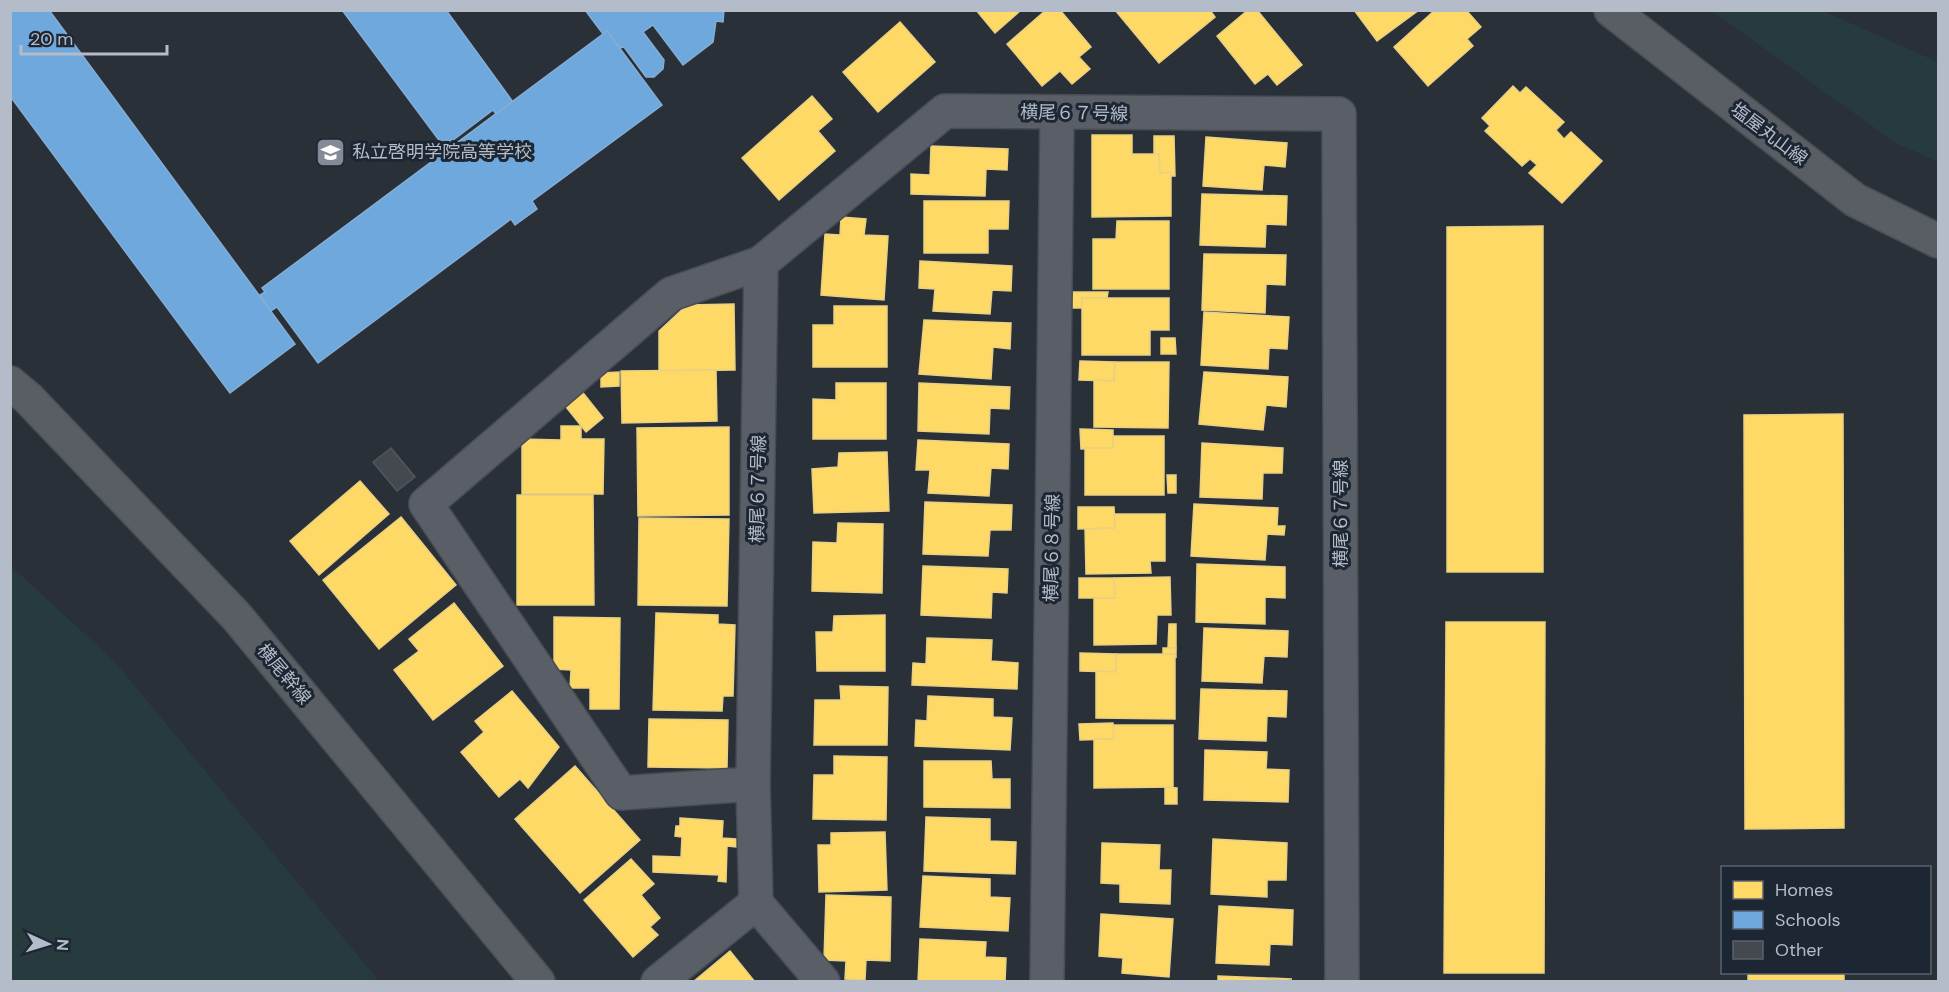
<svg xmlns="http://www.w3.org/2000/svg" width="1949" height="992" viewBox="0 0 1949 992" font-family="'DM Sans','Noto Sans JP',sans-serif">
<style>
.green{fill:#273a3e}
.homes{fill:#ffd966;stroke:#e8d084;stroke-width:1.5}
.schools{fill:#6fa8dc;stroke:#84aed6;stroke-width:1.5}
.building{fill:#444950;stroke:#52575f;stroke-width:1.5}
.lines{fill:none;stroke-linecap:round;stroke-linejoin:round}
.street-casing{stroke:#484c53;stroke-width:36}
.secondary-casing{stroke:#484c53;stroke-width:36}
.street{stroke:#5a5e66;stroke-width:33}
.secondary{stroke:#595d64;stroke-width:33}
.labels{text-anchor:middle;stroke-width:6;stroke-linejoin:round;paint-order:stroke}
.street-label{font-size:18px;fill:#b4bcc9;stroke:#1d2633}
.poi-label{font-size:18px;fill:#b4bcc9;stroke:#1d2633;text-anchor:start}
</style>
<rect width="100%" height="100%" fill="#2a3038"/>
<!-- green -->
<g class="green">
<polygon points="1712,11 1823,11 1938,62 1938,162 1894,142"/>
<polygon points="11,566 115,662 379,981 11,981"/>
</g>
<!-- homes -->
<g class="homes">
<polygon points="976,10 1021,10 995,33"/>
<polygon points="1046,10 1060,10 1091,47 1079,57 1090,69 1072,84 1060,71 1042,86 1007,44"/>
<polygon points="1115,10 1210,10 1215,17 1159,63"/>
<polygon points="1248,10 1257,10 1302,65 1277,85 1268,74 1255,84 1217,36"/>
<polygon points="1354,10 1419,10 1377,41"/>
<polygon points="1435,10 1466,10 1481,27 1467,39 1473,46 1428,86 1394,47"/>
<polygon points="900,22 935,62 878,112 843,72"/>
<polygon points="1513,86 1520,93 1526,87 1564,122 1556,130 1564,139 1571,132 1602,161 1562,203 1529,173 1537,165 1530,159 1522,166 1485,131 1490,126 1482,118"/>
<polygon points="812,96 832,119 818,131 835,151 779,200 742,158"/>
<polygon points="1092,135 1132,135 1132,154 1159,154 1160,173 1171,172 1171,216 1092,217"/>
<polygon points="1154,136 1174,136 1175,176 1171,176 1171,172 1160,173 1159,154 1154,154"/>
<polygon points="1206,137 1287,143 1285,167 1264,165 1262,190 1203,186"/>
<polygon points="931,146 1008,149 1007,170 986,169 985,196 911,194 911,174 930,175"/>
<polygon points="1202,194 1287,196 1286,225 1266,224 1265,247 1200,245"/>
<polygon points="924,201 1009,201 1008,229 988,229 988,253 924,253"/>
<polygon points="841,217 866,219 864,235 888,236 884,300 821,295 825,234 840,235"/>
<polygon points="1117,221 1169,221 1169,289 1093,289 1093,239 1116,239"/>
<polygon points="1543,226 1543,572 1447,572 1447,227"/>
<polygon points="1204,254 1286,255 1285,285 1266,284 1265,313 1202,310"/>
<polygon points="920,261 1012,266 1011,291 992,290 990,314 933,311 935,289 919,288"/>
<polygon points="1072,292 1108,292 1107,298 1082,298 1082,308 1072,308"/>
<polygon points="1082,298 1169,298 1169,330 1150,330 1150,355 1082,355"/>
<polygon points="734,304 735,370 659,371 659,331 687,305"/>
<polygon points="834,306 887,306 887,367 813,367 813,325 834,325"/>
<polygon points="1204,312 1289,317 1287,349 1269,348 1268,369 1201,365"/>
<polygon points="924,320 1011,323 1010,349 993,347 991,379 919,374"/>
<polygon points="1161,338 1175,338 1176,354 1161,354"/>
<polygon points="1080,361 1115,362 1114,381 1079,380"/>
<polygon points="1115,362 1169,362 1168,428 1094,427 1094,380 1114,381"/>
<polygon points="716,370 717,421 622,423 621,371"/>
<polygon points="619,372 619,386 601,387 601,373"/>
<polygon points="1204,372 1288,377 1286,407 1266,405 1263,430 1199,424"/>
<polygon points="836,383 886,383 886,439 813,439 813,399 836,400"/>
<polygon points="919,383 1010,387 1009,409 990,408 989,434 918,431"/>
<polygon points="580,389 603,418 586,432 563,403"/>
<polygon points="1843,414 1844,828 1745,829 1744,415"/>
<polygon points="561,426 581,426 581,439 604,439 603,494 522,494 522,439 561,440"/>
<polygon points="729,427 729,515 638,516 637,428"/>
<polygon points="1080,429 1113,430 1113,448 1081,449"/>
<polygon points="1113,436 1164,436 1164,495 1085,495 1085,448 1113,448"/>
<polygon points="918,440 1009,444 1008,469 991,468 989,496 928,493 930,470 916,470"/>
<polygon points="1202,443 1283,448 1282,473 1263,473 1262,499 1200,497"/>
<polygon points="887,452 889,511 814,513 812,469 838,467 839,453"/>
<polygon points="1167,475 1176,475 1176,493 1168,493"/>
<polygon points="360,481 389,514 319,575 290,541"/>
<polygon points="517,495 593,495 594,605 517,605"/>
<polygon points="925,502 1012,505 1011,530 990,530 988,556 923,554"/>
<polygon points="1194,504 1278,508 1277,526 1285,526 1284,535 1267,534 1265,560 1191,556"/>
<polygon points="1078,507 1114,507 1115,528 1078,529"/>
<polygon points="1115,514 1165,514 1165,561 1150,561 1151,573 1086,574 1085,529 1115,528"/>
<polygon points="401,517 456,585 379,649 323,580"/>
<polygon points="639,518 729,519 727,606 638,605"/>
<polygon points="838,523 883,524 882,593 812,591 813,542 837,543"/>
<polygon points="1197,564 1285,567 1285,598 1265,597 1265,624 1196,622"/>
<polygon points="923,566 1008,569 1007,593 992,592 991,618 921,615"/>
<polygon points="1170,577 1171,615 1157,615 1156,644 1094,645 1094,598 1115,598 1114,578"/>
<polygon points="1079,578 1114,578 1115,598 1079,598"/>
<polygon points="454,603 503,666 433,720 394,670 419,651 409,639"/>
<polygon points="656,613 718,615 718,624 735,625 733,696 723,696 722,711 653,710"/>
<polygon points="885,615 885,671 817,671 816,632 833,632 834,616"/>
<polygon points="554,617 620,618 619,709 590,709 590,688 570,688 571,670 554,669"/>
<polygon points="1446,622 1545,622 1544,973 1444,973"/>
<polygon points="1169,624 1176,624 1176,648 1168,648"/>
<polygon points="1204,628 1288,631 1287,657 1264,656 1262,683 1202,681"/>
<polygon points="927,638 992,640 991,661 1018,663 1017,689 912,685 913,663 926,664"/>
<polygon points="1163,648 1176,648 1176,658 1175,654 1163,654"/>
<polygon points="1080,653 1116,654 1116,672 1080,671"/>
<polygon points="1116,654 1175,654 1175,719 1096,718 1096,671 1116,672"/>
<polygon points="840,686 888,687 887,745 814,745 815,700 841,700"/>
<polygon points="1201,689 1287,691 1286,717 1267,716 1266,741 1199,739"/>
<polygon points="512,691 559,747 528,788 520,779 499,797 461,752 484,732 475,721"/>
<polygon points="928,696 993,699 993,717 1012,718 1010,750 915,746 916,720 927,721"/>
<polygon points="649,719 728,720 727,768 648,767"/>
<polygon points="1113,723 1114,739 1080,740 1079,724"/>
<polygon points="1113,725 1173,725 1173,787 1094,788 1094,739 1114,739"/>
<polygon points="1205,750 1267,752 1266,769 1289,770 1288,802 1204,800"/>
<polygon points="834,756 887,757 886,820 813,819 814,775 834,775"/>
<polygon points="924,761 991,761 992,779 1010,779 1010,808 924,807"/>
<polygon points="575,766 640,840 580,893 515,819"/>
<polygon points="1165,787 1177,788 1177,804 1165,804"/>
<polygon points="926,817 990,819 990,841 1016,842 1015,874 924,871"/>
<polygon points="680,818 723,821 722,838 736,839 736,847 727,846 726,882 718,881 719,875 653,872 653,856 681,857 682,837 675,836 676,826 680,826"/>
<polygon points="885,832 887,890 819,892 818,845 831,845 831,833"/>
<polygon points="1213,839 1287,843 1286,880 1267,880 1267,897 1211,894"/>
<polygon points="1102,843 1160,845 1159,870 1171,870 1170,904 1120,902 1120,884 1101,883"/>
<polygon points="631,859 654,884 641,895 660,918 650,927 658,935 633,957 584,900"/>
<polygon points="923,876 990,879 990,897 1010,898 1008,931 920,927"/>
<polygon points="826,895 891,897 890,961 866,960 865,980 845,979 846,961 824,960"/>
<polygon points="1219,906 1293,910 1292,945 1270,944 1269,965 1216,963"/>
<polygon points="1101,914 1173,919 1169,977 1122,973 1123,958 1099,956"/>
<polygon points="920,939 986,942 985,957 1006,958 1005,982 918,982"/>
<polygon points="730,951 755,982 693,982"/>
<rect x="1748" y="972" width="96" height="10"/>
<polygon points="1218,976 1292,979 1218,982"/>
</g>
<!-- schools -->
<g class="schools">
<polygon points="10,10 49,10 295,344 230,393 10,96"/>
<polygon points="342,10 446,10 513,102 496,114 493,110 444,147"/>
<polygon points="585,10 724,10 723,22 716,21 713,42 683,65 653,25 643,32 664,60 663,69 654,77 646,77 624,47 620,48 607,31 603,34"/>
<polygon points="607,31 662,105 532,201 537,209 515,225 511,219 318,363 277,307 271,311 260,295 265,292 262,288"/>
</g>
<!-- building -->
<polygon class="building" points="391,448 415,477 397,491 373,462"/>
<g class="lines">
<defs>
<g id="street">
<polyline points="753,784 621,793 426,504 671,294 761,263"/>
<polyline points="756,903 823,982"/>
<polyline points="658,982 756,903 753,784 761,263 945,111 1339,114 1342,982"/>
<polyline points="1047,982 1057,114"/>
</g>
<g id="secondary">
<polyline points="1611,10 1855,200 1938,241"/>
<polyline points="10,383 28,398 237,617 538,982"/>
</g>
</defs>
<!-- street casing -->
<use href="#street" class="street-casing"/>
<!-- secondary casing -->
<use href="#secondary" class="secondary-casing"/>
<!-- street -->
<use href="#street" class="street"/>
<!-- secondary -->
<use href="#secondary" class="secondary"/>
</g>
<!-- icons -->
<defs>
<symbol id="school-square" viewBox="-11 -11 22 22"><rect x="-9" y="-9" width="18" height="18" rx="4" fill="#848b96" stroke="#1d2633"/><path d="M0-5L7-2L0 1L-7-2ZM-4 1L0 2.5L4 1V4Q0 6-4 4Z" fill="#fff"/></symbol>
</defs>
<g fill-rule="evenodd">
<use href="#school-square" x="314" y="136" width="33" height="33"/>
</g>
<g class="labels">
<!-- street labels -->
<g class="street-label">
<text transform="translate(1074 113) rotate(1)" y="6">横尾６７号線</text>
<text transform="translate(1769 134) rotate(37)" y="6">塩屋丸山線</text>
<text transform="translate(758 489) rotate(-89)" y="6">横尾６７号線</text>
<text transform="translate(1341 514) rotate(-90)" y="6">横尾６７号線</text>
<text transform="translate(1052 548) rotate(-89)" y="6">横尾６８号線</text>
<text transform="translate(284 674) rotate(50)" y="6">横尾幹線</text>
</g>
<!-- poi labels -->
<g class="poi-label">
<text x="352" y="158">私立啓明学院高等学校</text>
</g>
</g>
<!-- border -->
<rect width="1949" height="992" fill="none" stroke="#b4bcc9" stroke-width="24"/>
<!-- legend -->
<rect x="1721" y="866" width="210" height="108" fill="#1d2633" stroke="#59626f" stroke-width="1.5"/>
<rect x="1733" y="881" width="30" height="18" fill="#ffd966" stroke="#59626f" stroke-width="1.5"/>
<text x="1775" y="896" font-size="18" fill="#b4bcc9">Homes</text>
<rect x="1733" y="911" width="30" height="18" fill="#6fa8dc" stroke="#59626f" stroke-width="1.5"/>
<text x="1775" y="926" font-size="18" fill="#b4bcc9">Schools</text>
<rect x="1733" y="941" width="30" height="18" fill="#444950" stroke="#59626f" stroke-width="1.5"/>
<text x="1775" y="956" font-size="18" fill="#b4bcc9">Other</text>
<!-- north arrow -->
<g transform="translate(48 944) rotate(94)" stroke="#1d2633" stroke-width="4.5" paint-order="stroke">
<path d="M0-4.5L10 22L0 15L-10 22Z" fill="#b4bcc9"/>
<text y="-9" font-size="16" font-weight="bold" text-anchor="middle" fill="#b4bcc9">N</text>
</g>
<!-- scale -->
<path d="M21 45v9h146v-9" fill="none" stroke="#b4bcc9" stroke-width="3"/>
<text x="30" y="45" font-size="18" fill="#b4bcc9" stroke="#1d2633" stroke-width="4.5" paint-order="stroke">20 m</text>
</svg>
